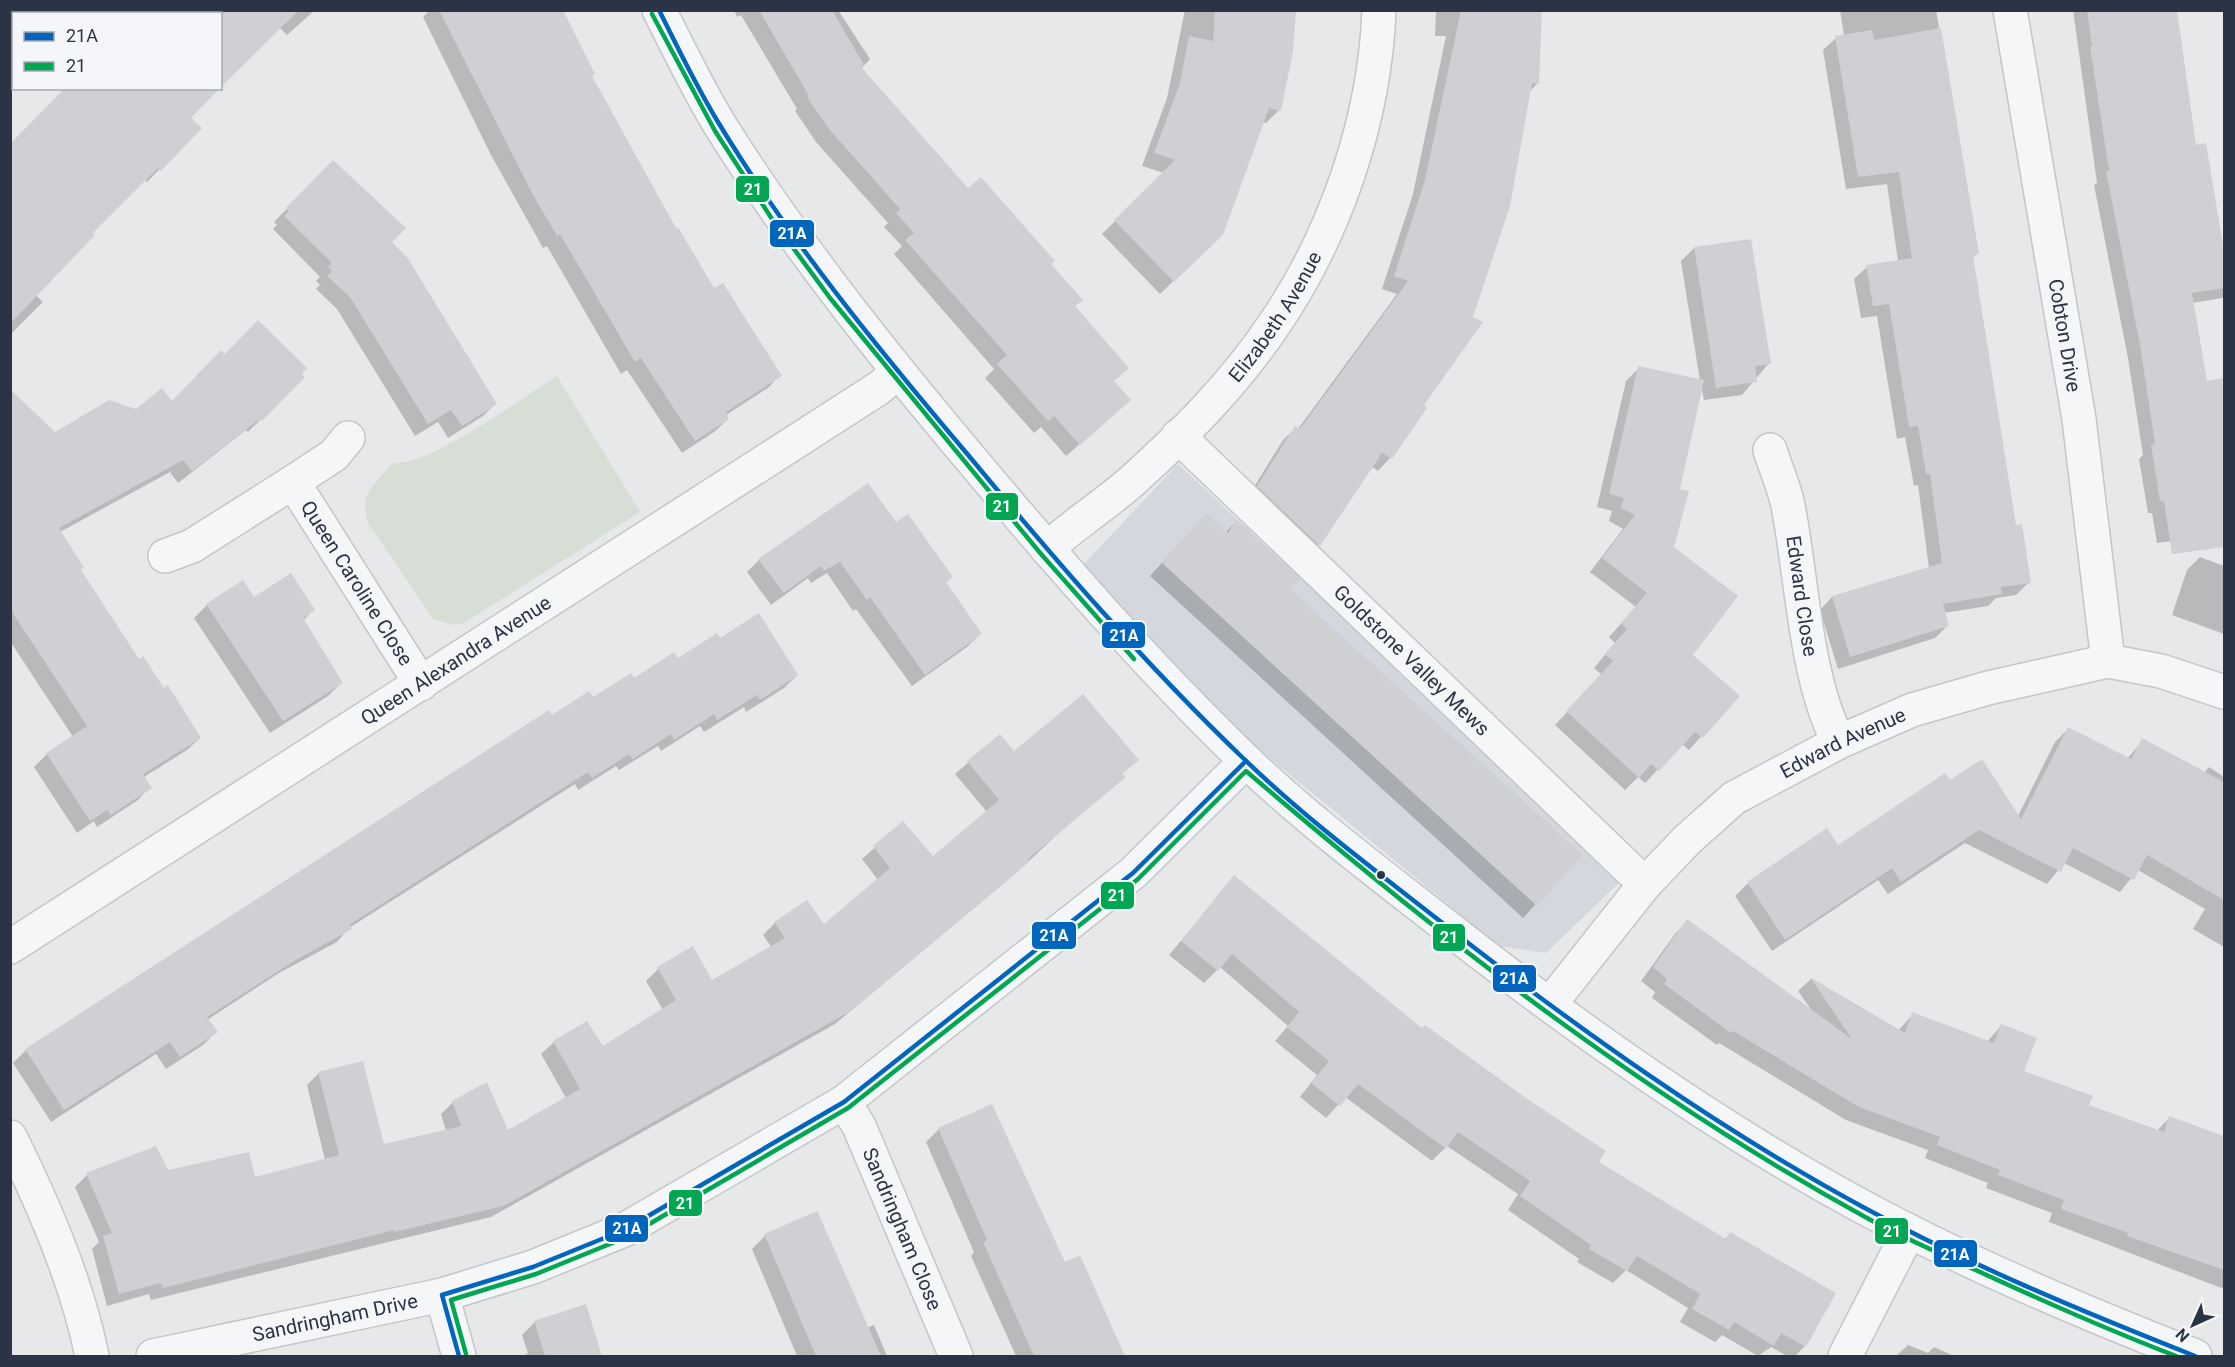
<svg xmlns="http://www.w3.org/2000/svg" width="2235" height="1367" viewBox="0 0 2235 1367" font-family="Roboto,sans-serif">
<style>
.built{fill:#d4d7dd}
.green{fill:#d6ded6}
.shadow{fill:#0003}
.building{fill:#ced0d3}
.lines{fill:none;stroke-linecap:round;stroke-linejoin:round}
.minor-casing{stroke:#c4c6c8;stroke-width:36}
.minor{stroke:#f5f6f7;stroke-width:33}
.bus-1-casing{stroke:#f4f6f9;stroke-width:9}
.bus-2-casing{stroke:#f4f6f9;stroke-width:9}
.bus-1{stroke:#0065bd;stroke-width:4.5}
.bus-2{stroke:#00a651;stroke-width:4.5}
.bus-dot{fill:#2b3445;stroke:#f4f6f9;stroke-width:2}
.labels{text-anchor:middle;stroke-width:4.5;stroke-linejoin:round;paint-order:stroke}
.street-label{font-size:20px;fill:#2b3445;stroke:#f4f6f9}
.line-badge{stroke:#f4f6f9;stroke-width:2}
.badge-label{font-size:16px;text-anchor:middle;font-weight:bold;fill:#fff}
</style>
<rect width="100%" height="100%" fill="#e6e8ea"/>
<!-- built -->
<polygon class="built" points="1178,464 1623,879 1546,953 1499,946 1261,751 1149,646 1083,565"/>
<!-- green -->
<path class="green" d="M557,376l83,136 -176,111 -10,2 -21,-6 -65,-96c-9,-30 7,-39 25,-60 36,4 130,-66 164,-87z"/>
<!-- shadow -->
<g class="shadow">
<polygon points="147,10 315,10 287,35 280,28 220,14 144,14"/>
<polygon points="430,10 561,10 590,77 675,231 714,290 780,375 768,388 726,415 728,419 714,432 682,453 627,370 621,374 547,246 543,248 491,155 423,17"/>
<polygon points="734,10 838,10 870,59 861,69 968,191 1049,265 1113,382 1116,413 1066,456 1041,427 1034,433 985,378 994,369 894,254 902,246 884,227 888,223 816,142 795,111 797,109 741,15 737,17"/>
<polygon points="1185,10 1294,10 1279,110 1266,123 1262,122 1222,234 1160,294 1102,234 1164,173 1142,166 1167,98"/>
<polygon points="1436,10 1540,10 1538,83 1528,93 1422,405 1425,408 1390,458 1378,471 1371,466 1318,545 1306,557 1246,500 1283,440 1296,428 1298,429 1397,294 1382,289 1413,194 1446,36 1435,36"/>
<polygon points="1840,10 1936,10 1977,253 1972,258 2015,527 2029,582 2016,595 1996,598 1988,606 1944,613 1948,625 1935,638 1838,669 1820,610 1832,597 1929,568 1918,485 1914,486 1905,437 1897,439 1877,316 1861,318 1854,279 1867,267 1898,261 1887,184 1846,189 1823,50 1836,38 1844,36"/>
<polygon points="2073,10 2174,10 2195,147 2224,250 2224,295 2222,298 2192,303 2206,382 2224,379 2224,501 2195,538 2157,543 2152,513 2148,513 2139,459 2143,455 2128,358 2094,185 2097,183"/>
<polygon points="189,118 200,128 147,182 144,179 90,233 36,295 43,302 10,335 10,147"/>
<polygon points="333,162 496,403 483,416 448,438 438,422 415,436 337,309 316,289 320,285 316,281 320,277 273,229 277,225 274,222"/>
<polygon points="1694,248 1769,363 1742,395 1704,400 1701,386 1678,491 1672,547 1691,655 1738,696 1689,750 1682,744 1645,783 1638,777 1625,790 1555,725 1602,675 1594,668 1615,643 1609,637 1636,607 1590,572 1623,529 1609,521 1612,511 1597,507 1626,381 1639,368 1700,381 1681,261"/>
<polygon points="225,356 302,377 248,432 246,430 178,483 170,472 60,532 80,571 138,661 200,738 187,750 144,777 150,787 138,800 97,827 94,821 77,833 34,767 47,754 73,737 10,641 10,419 54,433 172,403"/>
<polygon points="1237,521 1289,590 1580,855 1523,918 1150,576 1194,528 1225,533"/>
<polygon points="896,524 945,583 980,634 967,647 912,686 856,609 853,611 827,573 811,583 808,578 771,605 747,572 759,560"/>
<polygon points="2200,557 2224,566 2224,634 2172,615 2187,570"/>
<polygon points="253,599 313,610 303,621 341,683 328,696 270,733 194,618 207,605"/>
<polygon points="719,641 797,675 784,688 746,712 744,707 704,732 700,726 661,751 658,746 619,770 616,766 578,790 575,784 349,928 337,942 279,973 207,1020 216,1032 203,1045 166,1069 156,1054 51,1122 13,1063 26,1050 552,717"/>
<polygon points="2068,729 2127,759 2143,740 2204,773 2209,767 2224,777 2224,947 2193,929 2205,909 2138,870 2120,892 2064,863 2047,884 1965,843 1888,894 1878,880 1772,951 1735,896 1748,883 1837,847 1950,782 2018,816 2055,742"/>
<polygon points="999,736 1013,753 1137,760 1016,873 835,1024 491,1217 151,1300 149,1294 107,1306 92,1249 99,1242 75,1187 87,1175 167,1172 254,1179 325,1160 307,1085 319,1073 383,1146 446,1131 441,1114 453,1102 507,1132 566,1098 541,1054 554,1042 587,1023 602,1048 663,1010 646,981 658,969 712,982 772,948 763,935 775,923 824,926 878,880 862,859 903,823 932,858 987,812 955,774"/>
<polygon points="1234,877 1422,1030 1597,1162 1724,1240 1731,1233 1805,1346 1795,1356 1787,1356 1771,1347 1758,1356 1722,1335 1715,1342 1680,1322 1688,1308 1626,1270 1613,1283 1577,1262 1579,1259 1508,1210 1518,1194 1447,1146 1432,1161 1345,1097 1326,1118 1300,1097 1317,1075 1275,1041 1288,1026 1220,967 1204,983 1169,955"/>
<polygon points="1687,921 1812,1011 1798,991 1811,979 1898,1031 1913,1014 1987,1042 2001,1026 2022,1072 2087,1106 2157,1131 2169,1118 2224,1151 2224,1289 2049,1222 2052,1213 1986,1188 1988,1183 1925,1158 1928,1150 1846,1120 1719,1043 1717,1045 1652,998 1655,992 1641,981 1675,934"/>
<polygon points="939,1129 1064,1264 1080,1257 1123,1356 1016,1356 971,1256 974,1252 926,1142"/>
<polygon points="765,1236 867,1328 874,1325 887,1356 797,1356 752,1249"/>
<polygon points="585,1306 600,1356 524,1356 528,1353 522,1335 535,1322"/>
<polygon points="1908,1345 1928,1353 1934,1347 1954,1356 1896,1356"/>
</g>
<!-- building -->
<g class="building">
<polygon points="220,10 299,10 220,88"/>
<polygon points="439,10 563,10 595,74 592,76 676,228 678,227 714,288 723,283 782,376 726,412 729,419 695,441 641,358 635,362 560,234 557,236 533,195"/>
<polygon points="759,10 832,10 864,65 861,67 968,188 981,177 1055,261 1051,264 1083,300 1075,306 1129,368 1114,381 1131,400 1080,445 1054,416 1048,421 997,364 1007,355 905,240 914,233 896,213 900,209 829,129 807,97 809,96"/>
<polygon points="1215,10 1296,10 1293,51 1281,111 1269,108 1223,235 1174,282 1114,220 1175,160 1154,153 1180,83 1189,36 1213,41"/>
<polygon points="1461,10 1542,10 1539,84 1532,83 1510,206 1473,317 1483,322 1424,405 1427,408 1392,459 1382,453 1320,546 1257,486 1295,426 1300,429 1408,281 1394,276 1425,180"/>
<polygon points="2087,10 2177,10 2196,145 2206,143 2224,251 2224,288 2192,293 2207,381 2224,378 2224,547 2172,554 2164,501 2160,501 2151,445 2155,444 2140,345 2106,171 2109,171 2090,46 2092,46"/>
<polygon points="1941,28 1979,254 1973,255 2016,525 2022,524 2031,583 2001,587 2002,594 1943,604 1949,626 1850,657 1832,596 1942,563 1930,474 1926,474 1918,426 1909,427 1889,304 1873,306 1866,265 1912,258 1899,172 1858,177 1835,36 1872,30 1874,40"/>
<polygon points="65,88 220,88 191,118 202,128 161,171 158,168 93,233 95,235 10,324 10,144"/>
<polygon points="333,160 406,228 392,242 407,257 497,404 462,426 451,410 428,424 350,297 327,276 332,271 328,267 332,263 284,216 289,211 286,208"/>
<polygon points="1751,239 1771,364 1755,366 1757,382 1716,388 1694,247"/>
<polygon points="258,320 307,368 302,374 305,377 262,421 260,419 192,471 183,460 59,528 84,568 81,570 139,659 143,656 164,688 168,685 201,738 143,774 152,788 111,815 107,810 90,821 46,753 87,726 10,609 10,389 55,432 109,400 136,409 162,388 172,401 221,350 225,354"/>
<polygon points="1638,366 1704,380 1680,489 1689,491 1674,547 1738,596 1693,655 1740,696 1703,738 1695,732 1659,771 1651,764 1639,778 1566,711 1613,661 1605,654 1627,629 1621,623 1647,593 1602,558 1635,515 1621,508 1624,498 1609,494"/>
<polygon points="868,483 896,522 908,514 953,577 946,582 982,634 925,675 870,597 867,600 840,562 824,571 821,566 784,593 758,559"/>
<polygon points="1207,513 1228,533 1237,519 1299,578 1291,590 1583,855 1537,906 1162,563"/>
<polygon points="291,573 315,610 303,618 343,683 283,721 206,604 243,580 254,597"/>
<polygon points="759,613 798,675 760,700 757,695 717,720 714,714 674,740 671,734 633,759 629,754 592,778 588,772 349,925 352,929 294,961 207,1017 218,1032 180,1057 170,1042 64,1110 25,1049 549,710 552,715 589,691 593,697 631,673 634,678 674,652 678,658 717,633 720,638"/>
<polygon points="1083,694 1139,760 1122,774 1126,777 1028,859 1030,861 849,1012 504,1206 394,1232 394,1230 163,1288 161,1283 119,1294 103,1236 112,1233 86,1173 156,1146 168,1170 249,1152 255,1177 339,1155 318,1072 363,1061 384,1144 461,1126 452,1101 487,1082 508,1130 580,1089 553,1041 587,1021 603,1046 676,1000 657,967 693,946 712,980 785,938 774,922 807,900 824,924 890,868 873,846 903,821 933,856 999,800 967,761 1000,734 1014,751"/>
<polygon points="2068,727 2131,759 2142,738 2224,782 2224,900 2147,855 2134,880 2073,848 2061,872 1979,830 1901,882 1892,868 1785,940 1747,882 1827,828 1838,845 1945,773 1950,780 1982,759 2021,819"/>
<polygon points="1234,875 1422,1028 1425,1025 1526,1098 1606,1151 1599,1162 1726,1239 1730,1232 1836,1293 1806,1347 1781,1333 1774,1346 1734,1322 1729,1330 1692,1309 1700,1294 1637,1256 1627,1271 1589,1249 1591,1245 1520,1196 1530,1181 1458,1132 1446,1149 1358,1084 1340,1106 1311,1083 1329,1061 1287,1027 1299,1012 1232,954 1218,971 1181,941"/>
<polygon points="1687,919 1852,1039 1810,977 1905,1033 1912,1012 1994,1043 2001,1024 2037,1038 2024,1071 2093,1096 2089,1105 2164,1132 2169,1116 2224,1136 2224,1270 2127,1236 2128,1233 2061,1209 2064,1200 1998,1175 2000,1170 1937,1145 1940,1137 1859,1107 1733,1031 1731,1033 1664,984 1667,979 1653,967"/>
<polygon points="992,1104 1065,1262 1080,1255 1125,1356 1034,1356 983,1242 987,1240 938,1128"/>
<polygon points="817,1211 836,1253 881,1356 816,1356 764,1234"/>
<polygon points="586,1304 602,1356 545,1356 534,1321"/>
</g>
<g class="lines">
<defs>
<g id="minor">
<path d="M659,10c21,41 40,82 64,120 75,119 162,227 252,334 86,102 173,202 268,294 58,56 122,105 185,154 136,108 280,211 433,294 107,58 221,106 334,150"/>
<path id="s1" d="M2010,10l69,409 29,242"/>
<polyline points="10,20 14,17"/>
<path id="s2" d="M1178,436l467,448"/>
<path id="s3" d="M1770,450c6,20 16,40 19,61 13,69 17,171 50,231"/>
<polyline points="293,482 334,455 348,438"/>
<path id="s4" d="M1047,549c27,-25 58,-44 85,-68 52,-47 102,-97 141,-155 62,-90 102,-206 106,-316"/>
<path id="s5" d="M165,556l27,-10 101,-64 128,202"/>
<path id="s6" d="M10,947l869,-559 19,-16"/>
<path id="s7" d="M1550,1004l95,-120 42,-44 47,-42 105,-56 73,-32 76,-22 120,-27 53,10 63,21"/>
<path id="s8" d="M844,1102l15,24 97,230"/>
<path d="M10,1137c34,68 67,144 82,219"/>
<polyline points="442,1295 459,1356"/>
<path id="s9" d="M153,1356l289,-61 91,-28 91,-37 220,-128 289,-229 113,-112"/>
<polyline points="1845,1356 1909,1231"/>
</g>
</defs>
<!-- minor casing -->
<use href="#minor" class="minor-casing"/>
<!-- minor -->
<use href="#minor" class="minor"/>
<defs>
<g id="bus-1">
<path d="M659,10c19,38 37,76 59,112 72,119 161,228 251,334 87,105 176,208 274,302 63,61 133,113 202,167 132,103 269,201 416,281 107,58 220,105 334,150"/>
<polyline points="459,1356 442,1295 533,1267 624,1230 844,1102 1133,873 1246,761"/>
</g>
<g id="bus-2">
<polyline points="652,14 715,131 772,219 830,298 1041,554 1134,659"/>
<path d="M466,1354l-15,-54 85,-26 91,-37 221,-129 290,-229 108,-108c194,166 396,324 621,447 32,18 66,32 100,48 69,32 138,63 209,90"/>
</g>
</defs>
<!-- bus-1 casing -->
<use href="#bus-1" class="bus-1-casing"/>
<!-- bus-2 casing -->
<use href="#bus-2" class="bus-2-casing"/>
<!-- bus-1 -->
<use href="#bus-1" class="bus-1"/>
<!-- bus-2 -->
<use href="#bus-2" class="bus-2"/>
</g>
<!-- markers -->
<circle class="bus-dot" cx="1381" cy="875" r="5"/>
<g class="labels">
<!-- street labels -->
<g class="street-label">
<text dy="7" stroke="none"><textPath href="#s4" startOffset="328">Elizabeth Avenue</textPath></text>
<text dy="7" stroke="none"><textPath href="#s1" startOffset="330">Cobton Drive</textPath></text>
<text dy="7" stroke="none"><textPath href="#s5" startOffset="268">Queen Caroline Close</textPath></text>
<text dy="7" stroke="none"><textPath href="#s3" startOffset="150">Edward Close</textPath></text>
<text dy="7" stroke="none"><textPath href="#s2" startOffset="324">Goldstone Valley Mews</textPath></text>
<text dy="7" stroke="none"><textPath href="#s6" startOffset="530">Queen Alexandra Avenue</textPath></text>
<text dy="7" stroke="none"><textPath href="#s7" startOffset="399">Edward Avenue</textPath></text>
<text dy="7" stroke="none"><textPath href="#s8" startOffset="140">Sandringham Close</textPath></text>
<text dy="7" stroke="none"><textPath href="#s9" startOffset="186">Sandringham Drive</textPath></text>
</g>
</g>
<g class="line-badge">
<rect x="735" y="175" width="35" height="28" rx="6" fill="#00a651"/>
<rect x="769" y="219" width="46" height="29" rx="6" fill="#0065bd"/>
<rect x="985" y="492" width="34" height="29" rx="6" fill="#00a651"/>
<rect x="1101" y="621" width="45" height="28" rx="6" fill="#0065bd"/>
<rect x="1100" y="881" width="35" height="29" rx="6" fill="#00a651"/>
<rect x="1031" y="921" width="46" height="29" rx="6" fill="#0065bd"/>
<rect x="1432" y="923" width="34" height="29" rx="6" fill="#00a651"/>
<rect x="1492" y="964" width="45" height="29" rx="6" fill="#0065bd"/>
<rect x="668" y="1189" width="35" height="28" rx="6" fill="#00a651"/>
<rect x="604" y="1214" width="45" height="29" rx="6" fill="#0065bd"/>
<rect x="1874" y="1217" width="35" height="28" rx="6" fill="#00a651"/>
<rect x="1933" y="1239" width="45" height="29" rx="6" fill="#0065bd"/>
</g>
<g class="badge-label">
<text x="753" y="195">21</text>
<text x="792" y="239">21A</text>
<text x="1002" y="512">21</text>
<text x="1124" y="641">21A</text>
<text x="1117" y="901">21</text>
<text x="1054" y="941">21A</text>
<text x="1449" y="943">21</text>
<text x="1514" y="984">21A</text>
<text x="685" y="1209">21</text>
<text x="627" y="1234">21A</text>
<text x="1892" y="1237">21</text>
<text x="1955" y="1260">21A</text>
</g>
<!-- border -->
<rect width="2235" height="1367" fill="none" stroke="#2b3445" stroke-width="24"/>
<!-- legend -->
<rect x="12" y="12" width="210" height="78" fill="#f4f6f9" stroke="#a4a8b1" stroke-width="1.5"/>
<rect x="24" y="32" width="30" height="9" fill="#0065bd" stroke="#a4a8b1" stroke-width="1.5"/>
<text x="66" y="42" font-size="18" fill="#2b3445">21A</text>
<rect x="24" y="62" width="30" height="9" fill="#00a651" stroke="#a4a8b1" stroke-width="1.5"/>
<text x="66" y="72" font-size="18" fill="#2b3445">21</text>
<!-- north arrow -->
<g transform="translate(2193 1325) rotate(225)" stroke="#f4f6f9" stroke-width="4.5" paint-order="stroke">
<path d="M0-4.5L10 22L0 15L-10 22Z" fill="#2b3445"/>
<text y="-9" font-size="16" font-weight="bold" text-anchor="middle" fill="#2b3445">N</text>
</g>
</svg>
